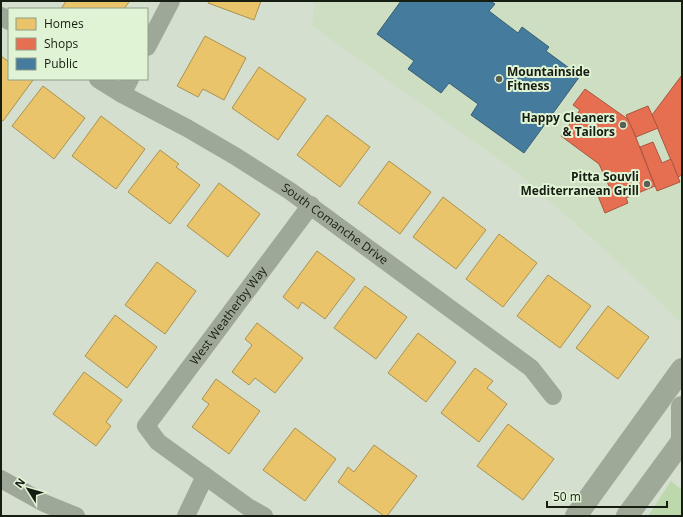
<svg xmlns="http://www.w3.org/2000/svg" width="683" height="517" viewBox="0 0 683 517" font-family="'Open Sans',sans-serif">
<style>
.built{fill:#cddec2}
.green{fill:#bed8ae}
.homes{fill:#e9c46a;stroke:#aa9250}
.shops{fill:#e76f51;stroke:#a8563e}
.public{fill:#457b9d;stroke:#375f73}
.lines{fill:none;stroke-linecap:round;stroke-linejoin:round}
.minor{stroke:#9ea898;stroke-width:18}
.major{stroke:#9ea997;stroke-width:22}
.poi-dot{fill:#596154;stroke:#e1f3d5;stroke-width:1.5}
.labels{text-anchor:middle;stroke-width:4;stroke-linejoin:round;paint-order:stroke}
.poi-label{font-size:12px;font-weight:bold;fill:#161d12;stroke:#e1f3d5;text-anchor:end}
.street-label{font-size:12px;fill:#161d12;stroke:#e1f3d5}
</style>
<rect width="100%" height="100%" fill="#d5dfcf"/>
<!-- built -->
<polygon class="built" points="315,1 682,1 682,323 603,248 514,170 312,26"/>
<!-- green -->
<polygon class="green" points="671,481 682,490 682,516 648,516"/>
<!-- homes -->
<g class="homes">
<polygon points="66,1 128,1 129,2 124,9 61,9"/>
<polygon points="209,1 261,1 254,20 208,3"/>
<polygon points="205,36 246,58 224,100 203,89 198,97 177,86"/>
<polygon points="1,56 9,62 9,79 31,79 33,80 3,121 1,120"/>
<polygon points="259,67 306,99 278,140 232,108"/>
<polygon points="43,86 85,118 54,159 12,126"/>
<polygon points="327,115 370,147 340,187 297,155"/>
<polygon points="101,116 145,149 116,189 72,156"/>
<polygon points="160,150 179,164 176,167 200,185 170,224 128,192"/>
<polygon points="389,161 431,192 400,234 358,203"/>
<polygon points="219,183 260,214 228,257 187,226"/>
<polygon points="443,197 486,230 456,269 413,237"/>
<polygon points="499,234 537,263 503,307 466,279"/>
<polygon points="317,251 355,279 325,319 302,302 298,309 283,297"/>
<polygon points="157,262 196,291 165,334 125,305"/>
<polygon points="548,275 591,306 560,348 517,316"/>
<polygon points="365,286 407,317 376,359 334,328"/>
<polygon points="608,306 649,337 618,379 576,348"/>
<polygon points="115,315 157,347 127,388 85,356"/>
<polygon points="257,323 303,358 275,393 255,378 249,385 232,372 252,345 245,339"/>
<polygon points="418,333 456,362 426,402 388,373"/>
<polygon points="475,368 493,381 487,388 507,404 479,442 441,413"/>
<polygon points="84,372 122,400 106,422 111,426 96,446 53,414"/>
<polygon points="216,379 260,411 229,454 192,427 209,404 202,399"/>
<polygon points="508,424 554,459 523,500 477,466"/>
<polygon points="295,428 336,459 305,501 263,470"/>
<polygon points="374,445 417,476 387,516 384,516 338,482 348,467 354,472"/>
</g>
<!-- shops -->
<g class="shops">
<polygon points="682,75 682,175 678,177 652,115"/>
<polygon points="585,89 629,120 655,186 626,198 628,203 605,213 596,191 609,186 599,164 561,136 580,110 573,105"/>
<polygon points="648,106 658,128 636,137 626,115"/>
<polygon points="653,142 662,163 671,159 680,182 657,191 640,147"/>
</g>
<!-- public -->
<polygon class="public" points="401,1 490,1 495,4 489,11 518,33 522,27 549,47 546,51 580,76 524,153 471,115 478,104 449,83 441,93 408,69 414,61 377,34"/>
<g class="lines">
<!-- minor -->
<g class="minor">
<polyline points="1,16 9,21"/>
<polyline points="147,47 171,1"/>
<path id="s1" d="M98,79l24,15 65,34 48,28 55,35 241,177 22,28"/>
<polyline points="122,94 130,79"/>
<polyline points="1,479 44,503 76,516"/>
<polyline points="186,516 205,476"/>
<path id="s2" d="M264,516l-16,-9 -90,-65 -12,-16 165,-221"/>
</g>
<!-- major -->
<g class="major">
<polyline points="682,442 682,407"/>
<polyline points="576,516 682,369"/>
<polyline points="627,516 682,441"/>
</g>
</g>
<!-- markers -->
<g class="poi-dot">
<circle cx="499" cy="79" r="4"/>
<circle cx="623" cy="125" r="4"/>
<circle cx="647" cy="184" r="4"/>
</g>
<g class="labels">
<!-- poi labels -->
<g class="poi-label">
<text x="507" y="76" text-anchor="start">Mountainside<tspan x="507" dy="14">Fitness</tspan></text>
<text x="615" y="122">Happy Cleaners<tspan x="615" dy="14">&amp; Tailors</tspan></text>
<text x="639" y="181">Pitta Souvli<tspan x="639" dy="14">Mediterranean Grill</tspan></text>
</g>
<!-- street labels -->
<g class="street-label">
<text dy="4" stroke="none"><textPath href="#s1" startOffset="278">South Comanche Drive</textPath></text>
<text dy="4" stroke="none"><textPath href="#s2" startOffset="287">West Weatherby Way</textPath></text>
</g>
</g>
<!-- border -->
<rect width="683" height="517" fill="none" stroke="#161d12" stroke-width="4"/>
<!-- legend -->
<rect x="8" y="8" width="140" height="72" fill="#e1f3d5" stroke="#909d87"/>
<rect x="16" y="18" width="20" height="12" fill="#e9c46a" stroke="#909d87"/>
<text x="44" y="28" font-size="12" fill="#161d12">Homes</text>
<rect x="16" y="38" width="20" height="12" fill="#e76f51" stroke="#909d87"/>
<text x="44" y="48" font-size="12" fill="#161d12">Shops</text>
<rect x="16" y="58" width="20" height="12" fill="#457b9d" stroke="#909d87"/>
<text x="44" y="68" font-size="12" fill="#161d12">Public</text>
<!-- north arrow -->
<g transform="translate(28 489) rotate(307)" stroke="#e1f3d5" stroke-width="3" paint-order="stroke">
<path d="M0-3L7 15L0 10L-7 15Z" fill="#161d12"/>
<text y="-6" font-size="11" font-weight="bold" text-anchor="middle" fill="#161d12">N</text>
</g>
<!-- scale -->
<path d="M547 501v6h120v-6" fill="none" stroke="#161d12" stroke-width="2"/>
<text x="553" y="501" font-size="12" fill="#161d12" stroke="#e1f3d5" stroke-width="3" paint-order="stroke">50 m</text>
</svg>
